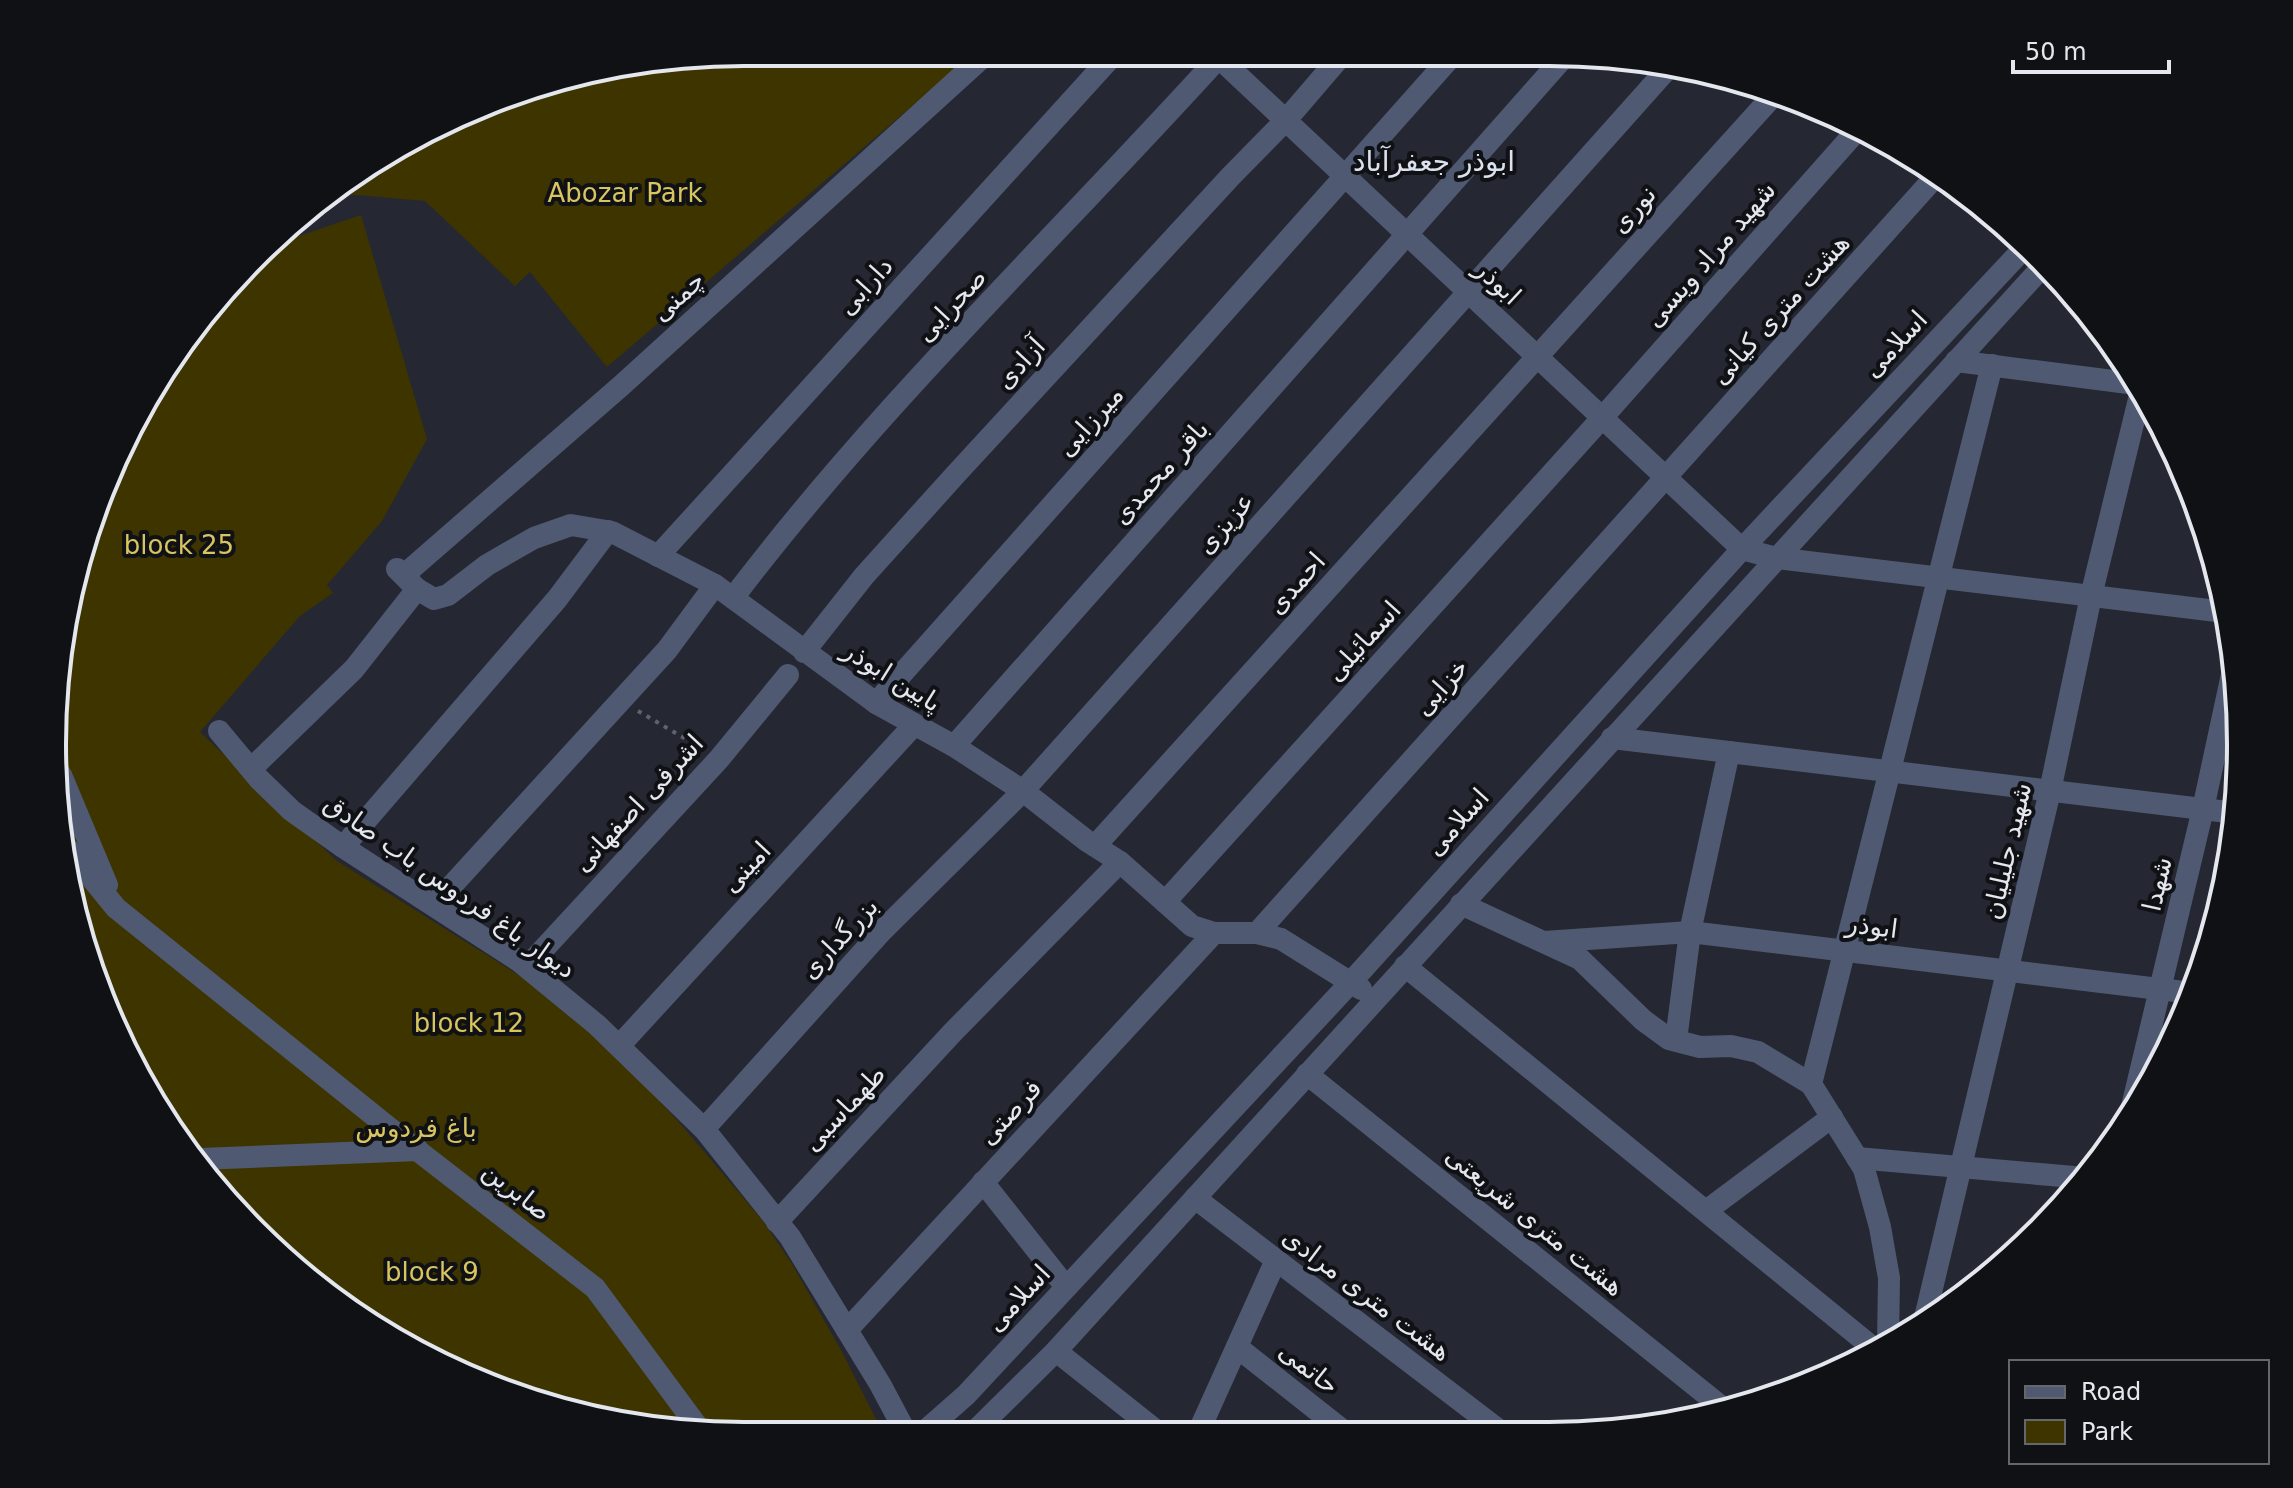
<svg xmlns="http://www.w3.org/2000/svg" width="2293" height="1488" viewBox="0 0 2293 1488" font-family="'DejaVu Sans',Vazirmatn,sans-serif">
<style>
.green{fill:#3d3400}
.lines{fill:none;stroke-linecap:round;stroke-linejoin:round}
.path{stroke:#60636c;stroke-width:4;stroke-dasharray:4 6;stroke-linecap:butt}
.minor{stroke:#505972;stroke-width:22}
.labels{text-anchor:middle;stroke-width:8;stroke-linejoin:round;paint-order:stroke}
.park-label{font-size:26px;fill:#d8c560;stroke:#0f1115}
.street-label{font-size:26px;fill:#e4e7ed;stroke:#0f1115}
.neighbourhood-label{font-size:28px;fill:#dce1ee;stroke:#0f1115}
.rim{fill:none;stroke:#e4e7ed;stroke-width:4}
</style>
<rect width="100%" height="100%" fill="#252832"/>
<!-- green -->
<g class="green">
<polygon points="744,52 973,54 607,367 530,272 515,286 425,201 333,193 359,169 522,89"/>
<polygon points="361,215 427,439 382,521 327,585 333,593 300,616 200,732 337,861 541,989 623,1063 678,1121 763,1221 792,1264 841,1350 882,1431 654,1430 479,1383 288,1265 145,1090 75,923 53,699 89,521 195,322 281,242"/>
</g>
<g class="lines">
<!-- path -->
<polyline class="path" points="638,711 703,749"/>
<!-- minor -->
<g class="minor">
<polyline points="1216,55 1742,549 1776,558 2225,612"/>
<polyline points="1956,361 2136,384"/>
<polyline points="658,556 1114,54"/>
<polyline points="397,569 417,589 434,599 448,595 487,565 534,538 571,525 612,532 715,585 876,703 954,746 1023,791 1087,841 1120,862 1192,926 1214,933 1257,933 1281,939 1361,989"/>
<polyline points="404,575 622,385 986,54"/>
<path d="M733,598c147,-194 325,-363 488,-543"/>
<polyline points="804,652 864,576 956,474 1231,176 1286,120 1341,56"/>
<polyline points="876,703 1451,57"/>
<polyline points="219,731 259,779 292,811 343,847 519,961 597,1025 704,1129 790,1237 880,1384 905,1431"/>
<polyline points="1612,738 2236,813"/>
<polyline points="954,746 1564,57"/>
<polyline points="251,769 354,669 417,589"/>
<polyline points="61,775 107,885"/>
<polyline points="1095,846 1771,98"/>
<polyline points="343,847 557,599 608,531"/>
<polyline points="68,849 116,908 408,1143 595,1288 700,1430"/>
<polyline points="1165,902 1602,418 1860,127"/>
<polyline points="1461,904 1580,959 1643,1020 1669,1039 1700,1047 1731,1046 1758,1052 1811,1084"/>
<polyline points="434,905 667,650 715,585"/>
<polyline points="1257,933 1935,177"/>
<polyline points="1544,942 1690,932 2192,993"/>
<polyline points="1405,966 1877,1351"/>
<polyline points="527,967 719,759 788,675"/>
<polyline points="1676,1040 1690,932 1729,752"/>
<polyline points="619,1046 914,725"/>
<polyline points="1307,1074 1728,1412"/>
<polyline points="2130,1115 2203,809 2234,665"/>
<polyline points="704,1129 881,932 1023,791 1669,67"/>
<polyline points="1857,1158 2085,1178"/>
<polyline points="201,1159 418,1150"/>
<polyline points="983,1182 1066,1287"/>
<polyline points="1195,1198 1504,1434"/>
<polyline points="1706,1211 1832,1117"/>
<polyline points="777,1222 953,1032 1120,862"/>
<polyline points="1924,1322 2050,791 2091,596 2141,391"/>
<polyline points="847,1330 1214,933"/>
<polyline points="1888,1344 1889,1278 1880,1227 1864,1169 1811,1084 1992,365"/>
<polyline points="1237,1347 1346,1433"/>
<polyline points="1056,1351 1158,1432"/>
<polyline points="925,1431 966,1395 1352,981 1742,549 2026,246"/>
<polyline points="974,1432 1056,1351 2044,265"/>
<polyline points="1198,1433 1276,1260"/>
</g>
</g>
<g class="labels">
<!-- park labels -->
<g class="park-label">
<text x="625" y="202">Abozar Park</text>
<text x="179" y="554">block 25</text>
<text x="469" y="1032">block 12</text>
<text x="416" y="1137">باغ فردوس</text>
<text x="432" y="1281">block 9</text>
</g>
<!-- street labels -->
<g class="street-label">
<text transform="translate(1633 209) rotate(-48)" y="9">نوری</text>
<text transform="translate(1710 254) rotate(-49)" y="9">شهید مراد ویسی</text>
<text transform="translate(1498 282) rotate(43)" y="9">ابوذر</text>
<text transform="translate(865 286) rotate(-48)" y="9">دارابی</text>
<text transform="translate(678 296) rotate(-42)" y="9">چمنی</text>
<text transform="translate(951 305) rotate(-47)" y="9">صحرایی</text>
<text transform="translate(1780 309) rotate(-48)" y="9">هشت متری کیانی</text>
<text transform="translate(1895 344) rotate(-47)" y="9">اسلامی</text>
<text transform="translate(1020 363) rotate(-47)" y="9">آزادی</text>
<text transform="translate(1090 421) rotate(-48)" y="9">میرزایی</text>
<text transform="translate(1160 472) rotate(-48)" y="9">باقر محمدی</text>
<text transform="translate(1225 523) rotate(-48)" y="9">عزیزی</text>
<text transform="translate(1296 583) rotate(-48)" y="9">احمدی</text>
<text transform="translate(1363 641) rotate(-48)" y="9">اسمائیلی</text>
<text transform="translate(892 676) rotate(32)" y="9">پایین ابوذر</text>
<text transform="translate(1441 687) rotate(-48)" y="9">خزایی</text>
<text transform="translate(638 803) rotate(-47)" y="9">اشرفی اصفهانی</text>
<text transform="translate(1457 822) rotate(-48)" y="9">اسلامی</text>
<text transform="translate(2007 851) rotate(-77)" y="9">شهید جلیلیان</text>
<text transform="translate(746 867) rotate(-47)" y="9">امینی</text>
<text transform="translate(2157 884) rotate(-77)" y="9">شهدا</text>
<text transform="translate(450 886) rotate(35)" y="9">دیوار باغ فردوس باب صادق</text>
<text transform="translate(1872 926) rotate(7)" y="9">ابوذر</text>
<text transform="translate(839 938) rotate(-47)" y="9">بزرگداری</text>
<text transform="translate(844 1108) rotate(-47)" y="9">طهماسبی</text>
<text transform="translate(1010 1112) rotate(-47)" y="9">فرصتی</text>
<text transform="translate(517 1191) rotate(38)" y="9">صابرین</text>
<text transform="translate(1535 1221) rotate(39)" y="9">هشت متری شریعتی</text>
<text transform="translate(1367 1294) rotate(37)" y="9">هشت متری مرادی</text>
<text transform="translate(1018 1298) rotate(-47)" y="9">اسلامی</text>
<text transform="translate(1309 1368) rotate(38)" y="9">حاتمی</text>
</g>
<!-- neighbourhood labels -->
<g class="neighbourhood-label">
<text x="1434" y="171">ابوذر جعفرآباد</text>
</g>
</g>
<!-- crop -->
<path d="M0 0H2293V1488H0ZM744 66H1549A678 678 0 0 1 2227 744V744A678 678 0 0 1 1549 1422H744A678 678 0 0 1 66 744V744A678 678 0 0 1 744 66Z" fill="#0f1115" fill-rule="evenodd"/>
<path class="rim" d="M744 66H1549A678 678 0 0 1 2227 744V744A678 678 0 0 1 1549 1422H744A678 678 0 0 1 66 744V744A678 678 0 0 1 744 66Z"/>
<!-- legend -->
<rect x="2009" y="1360" width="260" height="104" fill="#0f1115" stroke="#64676b" stroke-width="2"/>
<rect x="2025" y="1386" width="40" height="12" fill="#505972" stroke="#64676b" stroke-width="2"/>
<text x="2081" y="1400" font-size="24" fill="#e4e7ed">Road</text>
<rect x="2025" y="1420" width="40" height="24" fill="#3d3400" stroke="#64676b" stroke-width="2"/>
<text x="2081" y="1440" font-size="24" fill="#e4e7ed">Park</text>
<!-- scale -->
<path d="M2013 60v12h156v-12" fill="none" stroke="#e4e7ed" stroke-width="4"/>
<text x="2025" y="60" font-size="24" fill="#e4e7ed" stroke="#0f1115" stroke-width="6" paint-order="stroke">50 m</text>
</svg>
